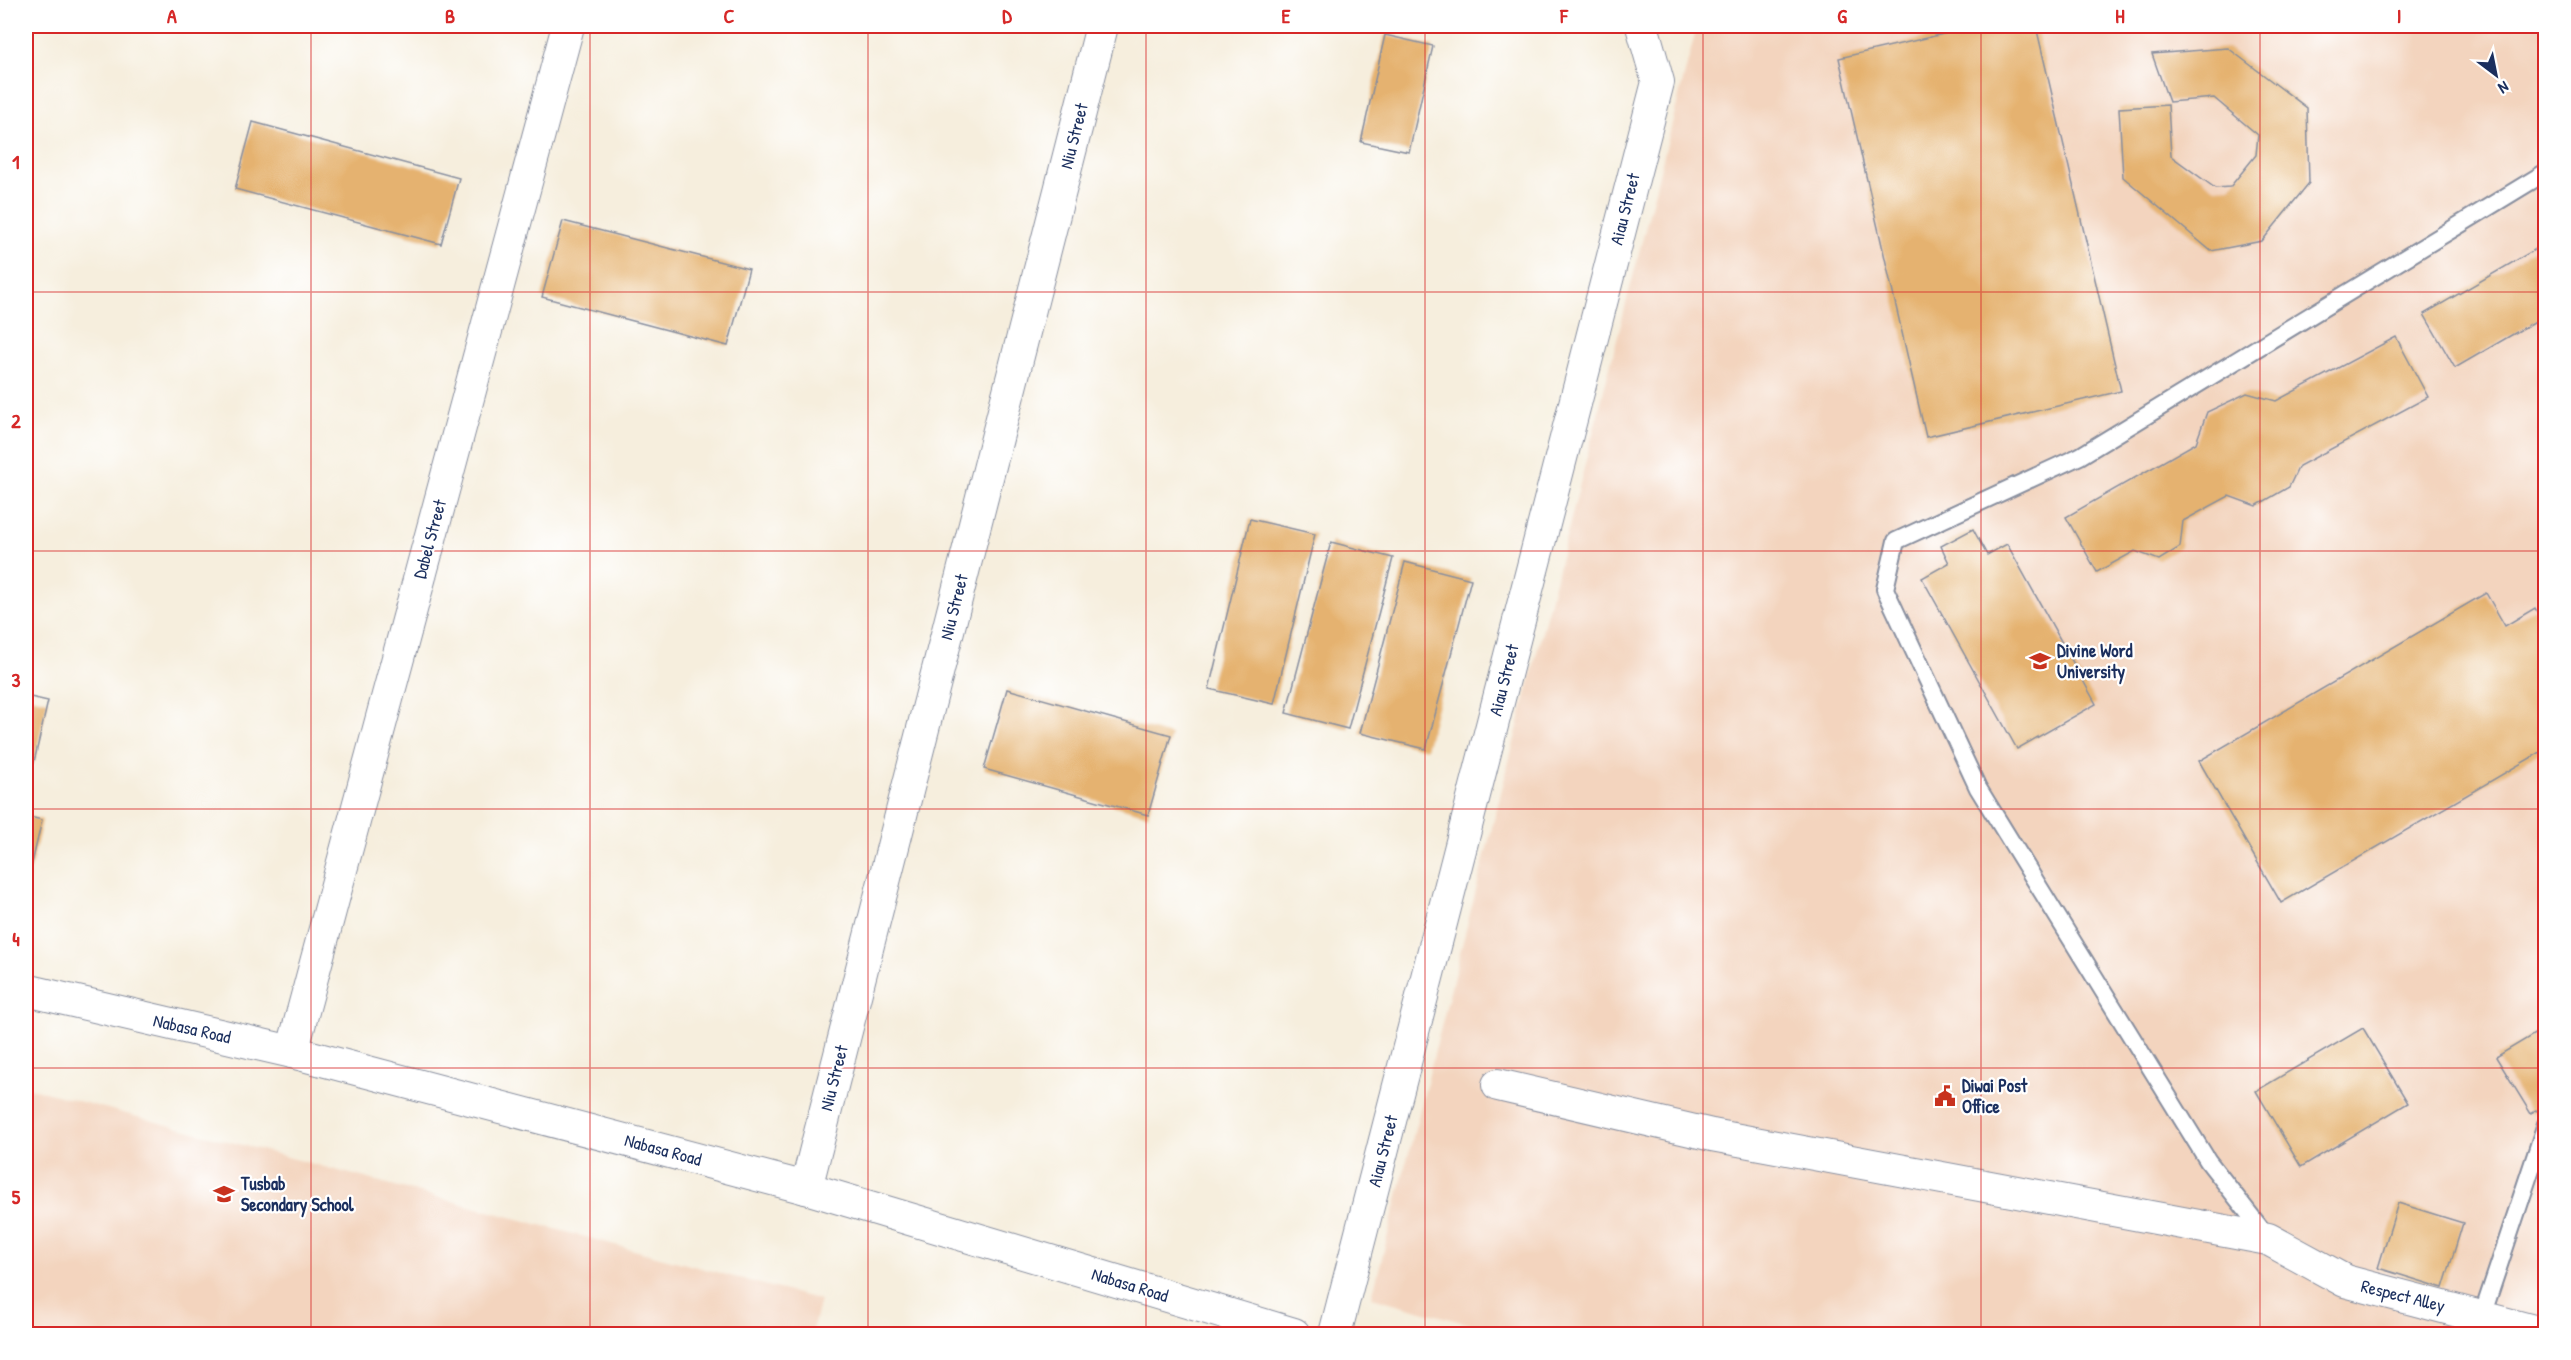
<svg xmlns="http://www.w3.org/2000/svg" width="2571" height="1360" viewBox="0 0 2571 1360" font-family="'Patrick Hand',sans-serif">
<style>
.built{fill:#f3d4be}
.building{fill:#e5b26f}
.lines{fill:none;stroke-linecap:round;stroke-linejoin:round}
.lane-casing{stroke:#888e9e;stroke-width:20}
.street-casing{stroke:#888e9e;stroke-width:34}
.lane{stroke:#fff;stroke-width:16}
.street{stroke:#fff;stroke-width:32}
.grid{fill:none;stroke:#d62828;stroke-width:1.5;stroke-opacity:0.55}
.labels{text-anchor:middle;stroke-width:4.5;stroke-linejoin:round;paint-order:stroke}
.street-label{font-size:18px;fill:#1b2f5e;stroke:#fff}
.poi-label{font-size:18px;font-weight:bold;fill:#1b2f5e;stroke:#fff;text-anchor:start}
.neatline{fill:none;stroke:#d62828;stroke-width:2}
.grid-label{font-size:20px;text-anchor:middle;font-weight:bold;fill:#d62828}
</style>
<rect width="100%" height="100%" fill="#fff"/>
<filter id="ink" filterUnits="userSpaceOnUse"><feTurbulence type="fractalNoise" baseFrequency=".0167" numOctaves="2"/><feDisplacementMap in="SourceGraphic" scale="12" xChannelSelector="R" yChannelSelector="G"/><feConvolveMatrix kernelMatrix="1 2 1 2 8 2 1 2 1" color-interpolation-filters="sRGB"/></filter>
<filter id="wash" filterUnits="userSpaceOnUse"><feTurbulence type="fractalNoise" baseFrequency=".008" numOctaves="4" result="noise"/><feDisplacementMap in="SourceGraphic" scale="24" xChannelSelector="R" yChannelSelector="G"/><feGaussianBlur stdDeviation="1.35" result="paint"/><feColorMatrix in="noise" values="0 0 0 0 0 0 0 0 0 0 0 0 0 0 0 0 0 1.4 0 .05"/><feComposite in="paint" operator="in"/></filter>
<g filter="url(#wash)">
<rect width="100%" height="100%" fill="#f6eedd"/>
<!-- built -->
<g class="built">
<polygon points="1697,26 2545,26 2545,1334 1504,1334 1372,1297"/>
<polygon points="26,1087 820,1300 811,1334 26,1334"/>
</g>
<g id="blocks">
<!-- building -->
<g class="building">
<polygon points="1946,26 2036,26 2121,391 1926,437 1839,58 1948,33"/>
<polygon points="1385,35 1433,46 1409,152 1361,142"/>
<polygon points="2228,48 2307,108 2309,183 2262,241 2211,251 2123,177 2119,108 2168,105 2171,156 2215,188 2230,187 2256,155 2258,135 2214,98 2169,102 2152,54"/>
<polygon points="253,122 459,178 441,244 235,189"/>
<polygon points="563,221 749,269 728,346 542,297"/>
<polygon points="2546,243 2546,315 2455,368 2424,314"/>
<polygon points="2396,337 2428,397 2299,466 2289,487 2256,506 2229,496 2183,521 2180,547 2159,560 2135,551 2097,572 2066,517 2196,443 2207,412 2247,393 2276,401"/>
<polygon points="1250,519 1315,534 1274,704 1209,689"/>
<polygon points="1973,529 1987,555 2007,544 2096,704 2017,749 1922,578 1949,563 1941,546"/>
<polygon points="1331,542 1393,558 1348,729 1286,713"/>
<polygon points="1405,562 1471,579 1426,749 1360,733"/>
<polygon points="2486,593 2505,626 2535,608 2546,627 2546,749 2281,903 2199,761"/>
<polygon points="1007,689 1171,735 1148,815 984,769"/>
<polygon points="26,696 48,701 34,762 26,760"/>
<polygon points="26,816 42,820 26,889"/>
<polygon points="2546,1027 2546,1105 2531,1114 2496,1057"/>
<polygon points="2363,1028 2408,1103 2301,1167 2256,1091"/>
<polygon points="2398,1203 2463,1223 2443,1288 2378,1268"/>
</g>
</g>
</g>
<g filter="url(#ink)">
<use href="#blocks" fill-opacity="0" stroke="#888e9e" stroke-width="1.5"/>
<g class="lines">
<defs>
<g id="lane">
<polyline points="2268,1238 2208,1161 1978,788 1885,589 1896,541 2080,456 2546,172"/>
<polyline points="2482,1316 2546,1124"/>
</g>
<g id="street">
<polyline points="26,990 292,1052 806,1188 1294,1334"/>
<polyline points="292,1052 568,26"/>
<polyline points="1498,1085 1712,1135 2268,1239 2345,1281 2545,1334"/>
<polyline points="806,1188 1102,26"/>
<polyline points="1335,1334 1658,82 1642,26"/>
</g>
</defs>
<!-- lane casing -->
<use href="#lane" class="lane-casing"/>
<!-- street casing -->
<use href="#street" class="street-casing"/>
<!-- lane -->
<use href="#lane" class="lane"/>
<!-- street -->
<use href="#street" class="street"/>
</g>
</g>
<!-- grid -->
<path class="grid" d="M311,26v1308M590,26v1308M868,26v1308M1146,26v1308M1425,26v1308M1703,26v1308M1981,26v1308M2260,26v1308M26,292h2520M26,551h2520M26,809h2520M26,1068h2520"/>
<!-- icons -->
<defs>
<symbol id="university-bare" viewBox="-9 -9 18 18"><path d="M0-5L7-2L0 1L-7-2ZM-4 1L0 2.5L4 1V4Q0 6-4 4Z" fill="#c8321e" stroke="#fff" stroke-width="2.5" paint-order="stroke"/></symbol>
<symbol id="civic-bare" viewBox="-9 -9 18 18"><path d="M-.6-6.5H3V-4.5H.6V-3L4-1V1h2V6H-6V1h2V-1L-.6-3ZM-1.2 2.5V6h2.4V2.5Z" fill="#c8321e" stroke="#fff" stroke-width="2.5" paint-order="stroke"/></symbol>
<symbol id="school-bare" viewBox="-9 -9 18 18"><path d="M0-5L7-2L0 1L-7-2ZM-4 1L0 2.5L4 1V4Q0 6-4 4Z" fill="#c8321e" stroke="#fff" stroke-width="2.5" paint-order="stroke"/></symbol>
</defs>
<g fill-rule="evenodd">
<use href="#university-bare" x="2025" y="646" width="30" height="30"/>
<use href="#civic-bare" x="1930" y="1081" width="30" height="30"/>
<use href="#school-bare" x="209" y="1179" width="30" height="30"/>
</g>
<g class="labels">
<!-- street labels -->
<g class="street-label">
<text transform="translate(1074 136) rotate(-76)" y="6">Niu Street</text>
<text transform="translate(1625 209) rotate(-76)" y="6">Aiau Street</text>
<text transform="translate(430 539) rotate(-75)" y="6">Dabel Street</text>
<text transform="translate(954 607) rotate(-76)" y="6">Niu Street</text>
<text transform="translate(1504 680) rotate(-76)" y="6">Aiau Street</text>
<text transform="translate(192 1029) rotate(13)" y="6">Nabasa Road</text>
<text transform="translate(834 1078) rotate(-76)" y="6">Niu Street</text>
<text transform="translate(663 1150) rotate(15)" y="6">Nabasa Road</text>
<text transform="translate(1383 1151) rotate(-76)" y="6">Aiau Street</text>
<text transform="translate(1130 1285) rotate(17)" y="6">Nabasa Road</text>
<text transform="translate(2403 1296) rotate(14)" y="6">Respect Alley</text>
</g>
<!-- poi labels -->
<g class="poi-label">
<text x="2057" y="657">Divine Word<tspan x="2057" dy="21">University</tspan></text>
<text x="1962" y="1092">Diwai Post<tspan x="1962" dy="21">Office</tspan></text>
<text x="241" y="1190">Tusbab<tspan x="241" dy="21">Secondary School</tspan></text>
</g>
</g>
<!-- margin -->
<rect width="2571" height="1360" fill="none" stroke="#fff" stroke-width="66"/>
<!-- north arrow -->
<g transform="translate(2496 75) rotate(148)" stroke="#ffffff" stroke-width="4.5" paint-order="stroke">
<path d="M0-4.5L10 22L0 15L-10 22Z" fill="#1b2f5e"/>
<text y="-9" font-size="16" font-weight="bold" text-anchor="middle" fill="#1b2f5e">N</text>
</g>
<rect x="33" y="33" width="2505" height="1294" class="neatline"/>
<g class="grid-label">
<text x="172" y="23">A</text>
<text x="450" y="23">B</text>
<text x="729" y="23">C</text>
<text x="1007" y="23">D</text>
<text x="1286" y="23">E</text>
<text x="1564" y="23">F</text>
<text x="1842" y="23">G</text>
<text x="2120" y="23">H</text>
<text x="2399" y="23">I</text>
<text x="16" y="169">1</text>
<text x="16" y="428">2</text>
<text x="16" y="687">3</text>
<text x="16" y="946">4</text>
<text x="16" y="1204">5</text>
</g>
</svg>
